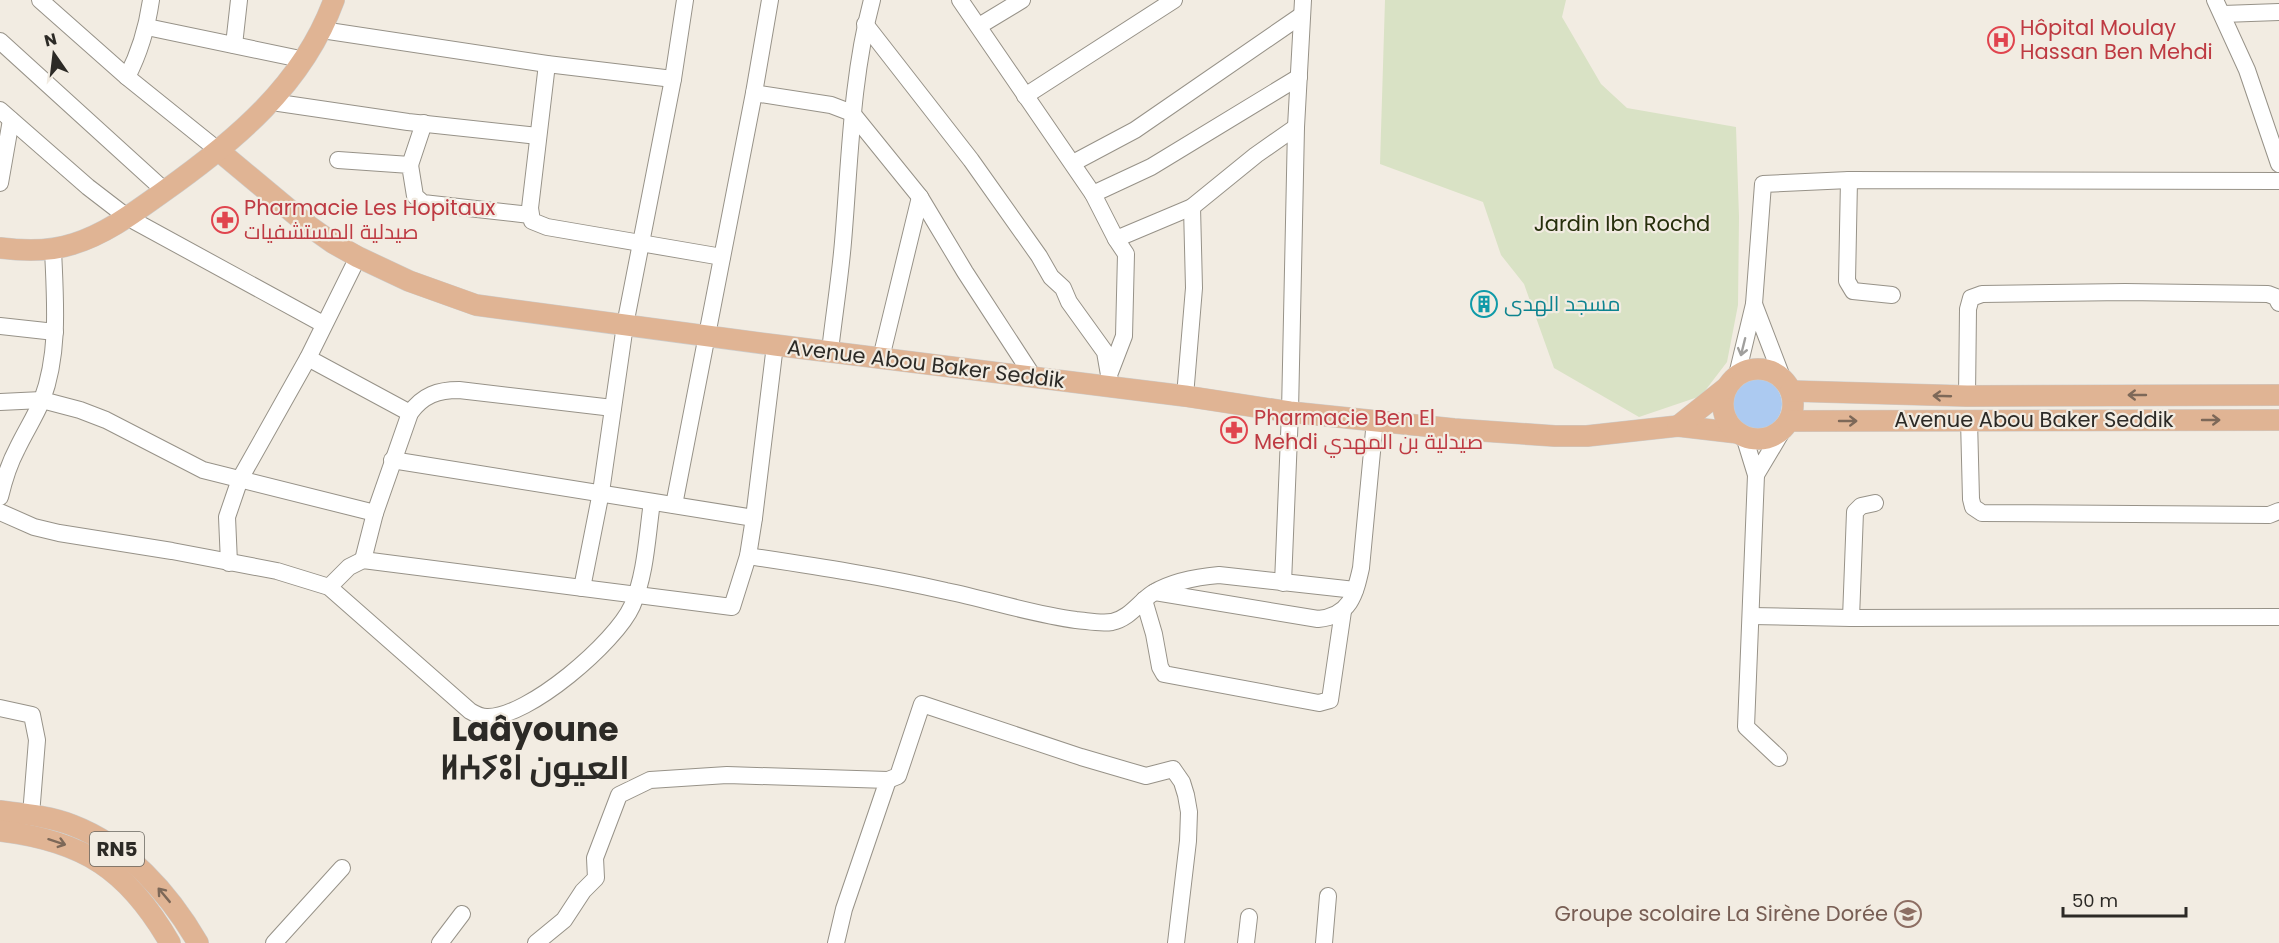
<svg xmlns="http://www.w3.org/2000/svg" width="2279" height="943" viewBox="0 0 2279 943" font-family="Poppins,Cairo,'Noto Sans Tifinagh',sans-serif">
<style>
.green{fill:#d9e2c5}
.water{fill:#accaf1}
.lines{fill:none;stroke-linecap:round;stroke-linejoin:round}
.minor-casing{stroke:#979288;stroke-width:18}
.major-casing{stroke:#cccccb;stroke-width:22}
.minor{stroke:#fff;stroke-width:16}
.major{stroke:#e0b494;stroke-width:21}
.oneway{stroke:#a09f9d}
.oneway2{stroke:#7d6858}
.labels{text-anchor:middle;stroke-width:4.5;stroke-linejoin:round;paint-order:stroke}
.shield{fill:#f2ece2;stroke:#67645e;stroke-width:1.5}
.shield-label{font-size:20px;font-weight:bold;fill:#2c2a26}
.health-label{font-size:21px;fill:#be3a42;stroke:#f2ece2;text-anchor:start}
.park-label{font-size:21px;fill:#262f0b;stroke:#f2ece2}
.culture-label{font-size:21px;fill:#0d838f;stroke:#f2ece2;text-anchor:start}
.street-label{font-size:21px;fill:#2c2a26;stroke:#f2ece2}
.education-label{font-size:21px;fill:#785e54;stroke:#f2ece2;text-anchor:end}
.town-label{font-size:33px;font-weight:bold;fill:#2c2a26;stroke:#f2ece2}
</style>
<rect width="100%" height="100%" fill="#f2ece2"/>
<!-- green -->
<polygon class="green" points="1385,0 1566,0 1562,17 1601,84 1627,108 1736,127 1739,217 1738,305 1727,362 1701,396 1639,417 1554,368 1524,284 1501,255 1483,202 1380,164"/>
<!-- water -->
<circle class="water" cx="1756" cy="404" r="26"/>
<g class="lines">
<defs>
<g id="minor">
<polyline points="40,0 127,77 219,151"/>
<polyline points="960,0 1093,194 1116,239 1126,254 1124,336 1109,375 1111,386"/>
<polyline points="2215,0 2247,70 2279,164"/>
<polyline points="2223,14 2279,12"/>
<polyline points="865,24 971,160 1039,256 1051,277 1063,288 1069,302 1105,352 1109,375"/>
<polyline points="979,26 1022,0"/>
<polyline points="147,27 305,60"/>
<polyline points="322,30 547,64 673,79"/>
<polyline points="0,41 165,191"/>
<polyline points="234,45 239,0"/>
<polyline points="547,64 530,208 532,221 547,227 722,257"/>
<path d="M127,77c13,-25 20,-49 24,-77"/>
<polyline points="754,93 831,105 852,113 920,197 965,272 1034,378"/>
<polyline points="1025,96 1174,0"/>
<polyline points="272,102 408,122 538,136"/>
<polyline points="0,110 88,187 127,217 323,324"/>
<polyline points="338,160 410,165 415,196 423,203 530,215"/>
<polyline points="1073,163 1135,130 1302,15"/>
<polyline points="410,165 424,123"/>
<polyline points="1849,180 1847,281 1853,291 1892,295"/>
<polyline points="0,183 11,120"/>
<polyline points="1093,194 1151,167 1299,77"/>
<polyline points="1116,239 1192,207 1256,155 1296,127"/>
<polyline points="1754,304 1763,184 1849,180 2279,181"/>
<polyline points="0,326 55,332"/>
<path d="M830,351c4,-36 10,-73 13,-109 7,-81 8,-163 29,-242"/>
<polyline points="308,358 410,413"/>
<polyline points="881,358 920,197"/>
<polyline points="1737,375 1754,304 1782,377"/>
<polyline points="1185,396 1194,288 1192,207"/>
<polyline points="1967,396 1968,309 1971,298 1982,294 2125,292 2268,294 2276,297 2279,303"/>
<path d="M0,402l42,-2 38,10 26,10 97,50 172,43 35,-100c13,-18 28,-23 49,-23l154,18"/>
<polyline points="1969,420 1971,499 1973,507 1982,513 2269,515 2279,511"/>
<polyline points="1744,436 1756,475 1784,428"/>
<polyline points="392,460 754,518"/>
<polyline points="1756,475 1746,727 1779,758"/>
<path d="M0,497c4,-17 9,-33 17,-48 8,-17 18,-32 25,-49 18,-48 13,-101 11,-151"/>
<polyline points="674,505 754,93 770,0"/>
<path d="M0,512l34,15 25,6 113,18 105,20 52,16 141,124c5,3 10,6 17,6 41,1 129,-75 145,-111 14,-32 15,-70 20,-104"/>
<path d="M748,556c66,10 133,20 198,35 44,9 85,23 130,29 12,1 24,4 36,2 18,-4 27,-20 41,-29 20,-12 43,-16 66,-18l136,15"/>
<polyline points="363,560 375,513"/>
<polyline points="229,563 227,517 240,479 308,358 358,257"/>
<polyline points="1283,583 1290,412 1296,127 1303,0"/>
<polyline points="329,587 349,567 363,560 732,607 748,556 754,518 775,345"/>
<polyline points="582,588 601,492 625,325 673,79 685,0"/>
<path d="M1155,592l163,27c32,-3 37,-24 43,-51l14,-148"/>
<polyline points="1144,600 1154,634 1160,667 1164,674 1319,703 1330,700 1343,611"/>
<polyline points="1751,616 1851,618 2279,617"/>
<polyline points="1851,618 1855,512 1861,506 1875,503"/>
<polyline points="0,708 32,715 37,740 31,815"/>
<polyline points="888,780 898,776 922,704 1081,757 1146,776 1173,769 1182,782 1186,795 1189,812 1188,841 1176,943"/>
<polyline points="274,943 342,868"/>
<polyline points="440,943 462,914"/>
<polyline points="536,943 564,920 583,891 596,878 595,858 619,795 650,780 727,775 888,780 844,909 836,943"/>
<polyline points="1246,943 1249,917"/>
<polyline points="1324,943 1328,896"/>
</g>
<g id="major">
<polyline points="219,151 309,226 333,243 358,257 409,281 476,305 775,345 1185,396 1290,412 1454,429 1555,436 1587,436 1678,426 1738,433"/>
<path d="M0,248c24,3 49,4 73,-4 33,-10 62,-32 90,-52 72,-51 140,-107 171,-192"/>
<circle cx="1758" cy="404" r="35"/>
<polyline points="1791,391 1967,396 2279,395"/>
<polyline points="1789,421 2279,420"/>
<polyline points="1678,426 1727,387"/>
<path d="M0,811c24,3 49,5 72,14 55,21 97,68 126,118"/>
<path d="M0,831c84,10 128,39 170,112"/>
</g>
</defs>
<!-- minor casing -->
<use href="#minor" class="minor-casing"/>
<!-- major casing -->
<use href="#major" class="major-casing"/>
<!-- minor -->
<use href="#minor" class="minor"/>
<!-- major -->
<use href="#major" class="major"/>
</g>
<!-- one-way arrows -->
<defs><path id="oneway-shaft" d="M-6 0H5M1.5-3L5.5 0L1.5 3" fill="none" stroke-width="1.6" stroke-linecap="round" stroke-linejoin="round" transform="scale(1.5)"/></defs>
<use class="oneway" href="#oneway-shaft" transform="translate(1743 347) rotate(104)"/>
<g class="oneway2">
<use href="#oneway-shaft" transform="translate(2137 395) rotate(-180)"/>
<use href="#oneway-shaft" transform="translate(1942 396) rotate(-178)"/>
<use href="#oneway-shaft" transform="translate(2211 420)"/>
<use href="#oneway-shaft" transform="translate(1848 421)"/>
<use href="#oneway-shaft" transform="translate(57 842) rotate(18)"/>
<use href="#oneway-shaft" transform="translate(164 895) rotate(-130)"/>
</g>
<!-- icons -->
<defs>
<symbol id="hospital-ring" viewBox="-11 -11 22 22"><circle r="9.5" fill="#f2ece2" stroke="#e0444e" stroke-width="1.5"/><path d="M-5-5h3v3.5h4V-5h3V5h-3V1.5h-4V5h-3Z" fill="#e0444e"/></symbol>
<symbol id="pharmacy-ring" viewBox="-11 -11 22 22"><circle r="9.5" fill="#f2ece2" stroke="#e0444e" stroke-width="1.5"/><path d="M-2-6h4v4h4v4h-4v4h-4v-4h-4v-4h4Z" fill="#e0444e"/></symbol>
<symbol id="building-ring" viewBox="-11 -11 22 22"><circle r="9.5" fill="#f2ece2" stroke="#0f9aa8" stroke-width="1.5"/><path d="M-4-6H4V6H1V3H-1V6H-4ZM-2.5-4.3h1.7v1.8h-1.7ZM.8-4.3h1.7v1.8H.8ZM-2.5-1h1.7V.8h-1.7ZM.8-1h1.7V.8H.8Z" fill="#0f9aa8"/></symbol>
<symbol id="school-ring" viewBox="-11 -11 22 22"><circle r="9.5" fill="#f2ece2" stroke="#8d6e63" stroke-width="1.5"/><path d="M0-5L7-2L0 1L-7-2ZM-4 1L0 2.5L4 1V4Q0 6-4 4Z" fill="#8d6e63"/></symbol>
</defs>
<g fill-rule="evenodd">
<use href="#hospital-ring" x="1986" y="25" width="30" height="30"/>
<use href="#pharmacy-ring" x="210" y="205" width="30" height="30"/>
<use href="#building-ring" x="1469" y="289" width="30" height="30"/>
<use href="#pharmacy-ring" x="1219" y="415" width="30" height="30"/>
<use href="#school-ring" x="1893" y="899" width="30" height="30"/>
</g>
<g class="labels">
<!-- shield labels -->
<rect class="shield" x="90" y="832" width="54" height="34" rx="4.5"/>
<g class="shield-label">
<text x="117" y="856">RN5</text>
</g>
<!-- health labels -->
<g class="health-label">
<text x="2020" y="35">Hôpital Moulay<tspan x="2020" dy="24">Hassan Ben Mehdi</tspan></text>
<text x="244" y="215">Pharmacie Les Hopitaux<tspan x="244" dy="24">صيدلية المستشفيات</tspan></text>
<text x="1254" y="425">Pharmacie Ben El<tspan x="1254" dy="24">Mehdi صيدلية بن المهدي</tspan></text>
</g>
<!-- park labels -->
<g class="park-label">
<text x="1622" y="231">Jardin Ibn Rochd</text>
</g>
<!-- culture labels -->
<g class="culture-label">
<text x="1504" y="311">مسجد الهدى</text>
</g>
<!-- street labels -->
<g class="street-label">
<text transform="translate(926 364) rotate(7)" y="7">Avenue Abou Baker Seddik</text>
<text x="2034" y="427">Avenue Abou Baker Seddik</text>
</g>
<!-- education labels -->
<g class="education-label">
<text x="1888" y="921">Groupe scolaire La Sirène Dorée</text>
</g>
<!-- town labels -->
<g class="town-label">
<text x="535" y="741">Laâyoune<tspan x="535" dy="38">ⵍⵄⵢⵓⵏ العيون</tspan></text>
</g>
</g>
<!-- north arrow -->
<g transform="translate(54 54) rotate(346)" stroke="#f2ece2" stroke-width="4.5" paint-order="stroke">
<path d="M0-4.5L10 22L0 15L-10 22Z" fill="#2c2a26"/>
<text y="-9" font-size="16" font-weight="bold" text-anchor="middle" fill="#2c2a26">N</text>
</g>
<!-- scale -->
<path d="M2063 907v9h123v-9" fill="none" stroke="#2c2a26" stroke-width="3"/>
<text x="2072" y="907" font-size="18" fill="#2c2a26" stroke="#f2ece2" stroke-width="4.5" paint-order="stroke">50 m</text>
</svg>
